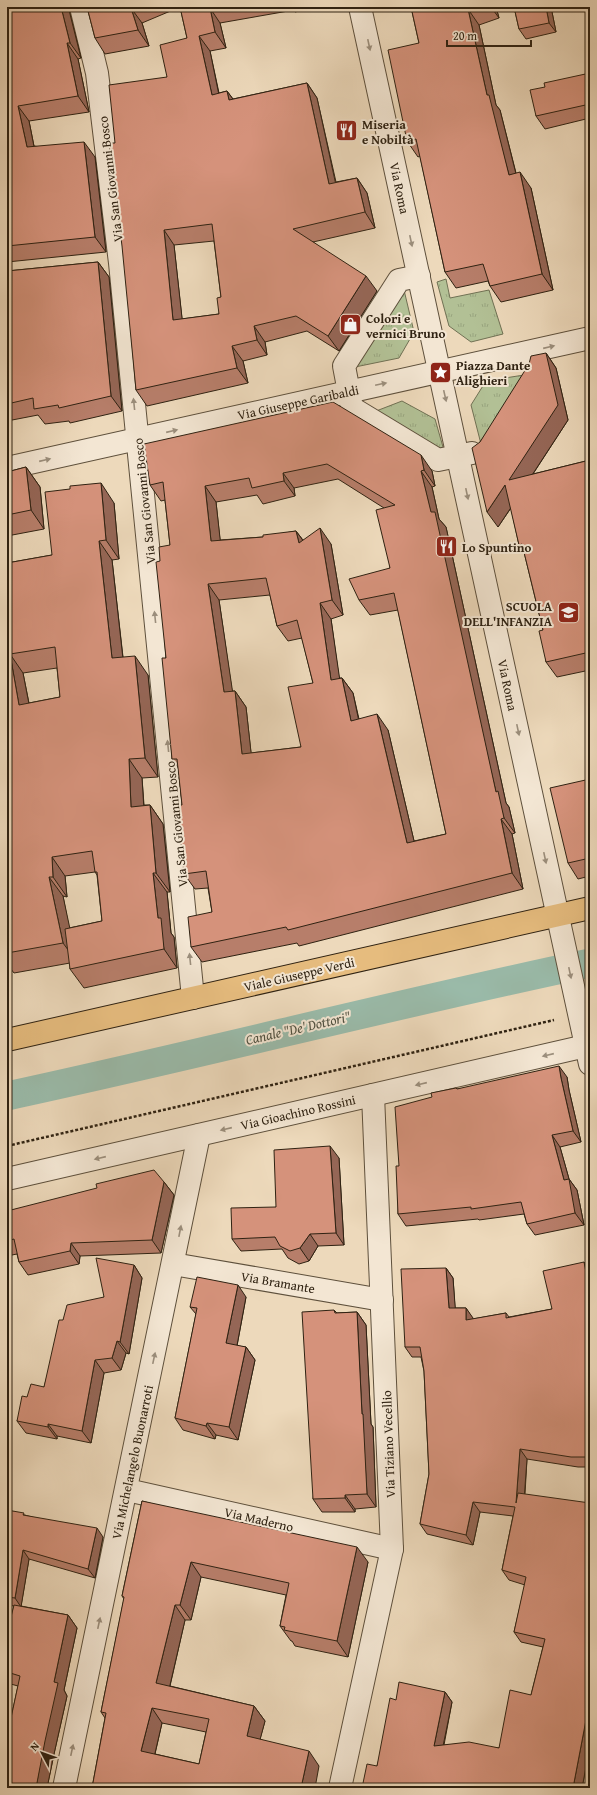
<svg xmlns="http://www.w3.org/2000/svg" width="597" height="1795" viewBox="0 0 597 1795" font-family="'Gentium Book Plus',serif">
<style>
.grass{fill:url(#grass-tufts);stroke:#707154}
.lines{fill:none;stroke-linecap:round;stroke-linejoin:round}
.canal{stroke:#9abbaa;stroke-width:29}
.minor-casing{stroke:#5e503c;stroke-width:24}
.major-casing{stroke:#2f2212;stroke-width:24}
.path{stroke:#2f2212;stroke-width:2.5;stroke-dasharray:3 2;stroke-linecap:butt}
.minor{stroke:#f3e6d3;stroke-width:22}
.major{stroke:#e6bc7e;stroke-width:22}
.wall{fill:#b77e6a;stroke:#2f2212;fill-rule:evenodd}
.shaded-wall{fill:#956656;stroke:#2f2212}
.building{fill:#d5927b;stroke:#2f2212;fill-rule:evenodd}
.oneway{fill:#9b8e7c}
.labels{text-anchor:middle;stroke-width:4;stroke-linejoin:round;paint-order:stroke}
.poi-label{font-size:13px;font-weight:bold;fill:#2f2212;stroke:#f3e6d3;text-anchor:start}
.street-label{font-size:13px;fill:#2f2212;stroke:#f3e6d3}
.water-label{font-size:14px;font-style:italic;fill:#4f5040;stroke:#f3e6d3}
</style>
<defs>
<pattern id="grass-tufts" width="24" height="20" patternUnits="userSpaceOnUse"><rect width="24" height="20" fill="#b2c095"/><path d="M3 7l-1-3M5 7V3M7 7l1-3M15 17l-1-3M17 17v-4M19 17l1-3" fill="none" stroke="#99a57f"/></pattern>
</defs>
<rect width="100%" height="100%" fill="#edd9bb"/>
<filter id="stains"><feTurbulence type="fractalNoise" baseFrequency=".005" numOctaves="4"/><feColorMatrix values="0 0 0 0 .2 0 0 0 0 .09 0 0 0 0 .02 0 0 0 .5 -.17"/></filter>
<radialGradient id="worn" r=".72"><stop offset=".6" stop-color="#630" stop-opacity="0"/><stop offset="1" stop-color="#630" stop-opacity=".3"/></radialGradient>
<!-- grass -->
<g class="grass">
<polygon points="446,279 450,298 489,290 503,334 471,342 449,326 437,282"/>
<polygon points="404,290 414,332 399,358 355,367"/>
<polygon points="524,375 481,444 471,405 486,381"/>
<polygon points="402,401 435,419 445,454 371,413"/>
</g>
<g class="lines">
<!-- canal -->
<path class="canal" d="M7,1096c195,-42 388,-92 583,-133"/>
<defs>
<g id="minor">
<polyline points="81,7 97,73 120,263 193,998"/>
<polyline points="360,7 590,1064"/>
<polyline points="419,276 399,280 344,366 352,408 438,460 472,453"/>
<polyline points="7,468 590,338"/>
<polyline points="7,1179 590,1045"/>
<polyline points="173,1264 382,1300"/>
<polyline points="127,1490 392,1549"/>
<polyline points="64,1788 199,1135"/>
<polyline points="340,1788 392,1549 373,1095"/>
</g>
<polyline id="major" points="7,1040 590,908"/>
</defs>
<!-- minor casing -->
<use href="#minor" class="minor-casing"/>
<!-- major casing -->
<use href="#major" class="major-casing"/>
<!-- path -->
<polyline class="path" points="7,1146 554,1020"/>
<!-- minor -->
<use href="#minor" class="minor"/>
<!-- major -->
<use href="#major" class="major"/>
</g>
<!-- wall -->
<g class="wall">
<path d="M87,7h228l-20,5 -1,-2 -74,13 6,25 -16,3 9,42 8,-2 6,8 74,-16 10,15 19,84 21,-4 10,15 8,35 -62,14 64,49 -38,60 -32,-20 -42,11 2,13 -24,6 5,22 -101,23 -11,-16 -21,-247 52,-66 20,-39 -7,-31 -38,16 7,23 -44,8 -10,-16zM214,241l7,56 -2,17 -37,5 -8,-74z"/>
<polygon points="411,7 496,7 499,18 479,25 496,105 500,110 516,173 531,188 553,290 501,302 490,286 488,281 456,288 445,272 420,156 418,157 407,141 419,43"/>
<polygon points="514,7 551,7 556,32 526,39 519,29"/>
<polygon points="69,10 81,58 78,59 89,112 29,121 34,146 95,157 106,252 7,262 7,65 9,65"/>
<polygon points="590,73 590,118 545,129 536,116 545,87"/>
<polygon points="98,262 109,277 122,411 70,423 69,421 45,424 38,415 7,421 7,271"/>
<polygon points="546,353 556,368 568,420 533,474 590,460 590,670 557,677 546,662 543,630 524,552 519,545 511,508 498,527 480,442"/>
<path d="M144,444l288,27 3,15 -3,1 7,32 7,8 60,276 3,4 6,26 -3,1 11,55 -224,57 -2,-3 -95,19 -11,-15 21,-35 -4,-24 -13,1 -11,-15 -2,-69 -4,-38 -6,-8 -12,-198 10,-16 -5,-45 -4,1 -11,-16zM338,479l46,29 6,60 -31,32 11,15 28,-5 48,224 -32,7 -26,-111 -29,-11 -6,-26 -11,-15h-3l-8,-59 12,-4 -12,-71 -28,-4 -7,-9 -33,6 -43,3 -4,-38 41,-7 6,9 32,-8 -1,-8zM270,595l7,31 11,15 14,-3 11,45 -12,64 -50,6 -5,-46 -11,-16h-3l-13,-91z"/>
<polygon points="26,467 40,487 44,529 7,536 7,472"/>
<path d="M114,503l5,56 -7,1 11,97 25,18 10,102 -16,1 2,27h6l13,19 7,68h-3l4,41 3,4 3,31 -93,20 -14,-19v-6l-56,10 -7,-9v-401l45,-8zM57,668l3,29 -31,6 -6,-30zM95,872l2,3 5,46 -33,7 -6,-32 4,1 -2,-21z"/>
<polygon points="590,779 590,876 578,879 568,863"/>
<polygon points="567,1077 569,1090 581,1142 560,1147 569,1179 577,1190 584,1225 535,1235 527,1224 524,1214 479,1220 478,1219 406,1226 398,1214 399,1166 457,1089"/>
<polygon points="339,1158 344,1245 318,1246 309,1261 299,1264 288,1258 282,1249 241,1251 232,1239 276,1207"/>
<polygon points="164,1182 174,1195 161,1253 80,1256 79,1264 28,1275 19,1262 17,1254 7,1256 7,1211"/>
<polygon points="584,1262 590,1271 590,1467 578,1467 527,1459 525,1494 590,1746 582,1788 362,1788 377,1766 396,1700 445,1692 452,1702 444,1745 499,1748 531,1695 543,1647 521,1642 514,1632 525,1585 509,1580 502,1570 513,1516 480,1512 473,1545 427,1534 420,1524 429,1474 424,1371 421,1357 412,1357 405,1347 446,1268 453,1278 455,1308 466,1308 473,1319 506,1313 509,1317 552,1309"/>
<polygon points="134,1265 142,1278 129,1354 126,1353 121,1370 104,1373 91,1443 57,1436 57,1439 26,1433 17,1421 27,1397 44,1387 63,1320 104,1297"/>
<polygon points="246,1297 237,1346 246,1347 255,1360 238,1440 216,1435 215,1439 183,1430 175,1418 196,1314 190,1307"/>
<polygon points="334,1310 337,1313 357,1312 366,1325 371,1424 373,1427 376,1507 355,1509 355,1512 322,1512 313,1499"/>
<path d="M142,1501l226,61 -20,95 -53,-11 -3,-5h-1l-11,-15 6,-31 -85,-18 -10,43h-6l-15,66 84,20 11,15 -5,18 59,27 -227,22 13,-70 -4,-6 23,-113 -2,-3zM162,1723l44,9 -7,32 -44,-10z"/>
<polygon points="7,1510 103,1537 95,1578 29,1559 21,1606 68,1615 77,1628 64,1690 67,1696 54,1754 47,1788 7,1788 7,1717 11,1718 18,1686 7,1683 7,1633 14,1606 7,1605"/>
</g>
<!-- shaded-wall -->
<g class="shaded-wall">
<polygon points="61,7 69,7 69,10 81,58 70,43"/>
<polygon points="491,7 496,7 499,18"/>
<polygon points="546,7 551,7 556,32 549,23"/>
<polygon points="131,8 142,23 149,46 138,30"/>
<polygon points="210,8 220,23 226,48 215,32"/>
<polygon points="468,9 479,25 496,105 500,110 520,190 509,175 487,95"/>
<polygon points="199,36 210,51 222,110 212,95"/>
<polygon points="67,43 78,59 89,112 78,96"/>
<polygon points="307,83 317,98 339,199 329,184"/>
<polygon points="227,91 238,106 229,100"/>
<polygon points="18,106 29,121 37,162 27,147"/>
<polygon points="84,142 95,157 106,252 95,237"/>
<polygon points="520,172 531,188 553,290 542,274"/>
<polygon points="357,178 367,193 375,228 365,212"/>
<polygon points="164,230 174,245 184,336 173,320"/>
<polygon points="98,262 109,277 122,411 111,396"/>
<polygon points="366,276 377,291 339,351 328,336"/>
<polygon points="254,326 265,342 267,355 257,340"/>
<polygon points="232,346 243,361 248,383 237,368"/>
<polygon points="546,353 556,368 568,420 519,495 509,480"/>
<polygon points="421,455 432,471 435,486 424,470"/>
<polygon points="26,467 40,487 44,529 31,510"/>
<polygon points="421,471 432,487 439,519 446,527 506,803 509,807 515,833 504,818 496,792"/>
<polygon points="283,473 294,488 295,496 284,481"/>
<polygon points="101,483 114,503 119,559 106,540"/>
<polygon points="505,485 516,500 498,527 487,512"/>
<polygon points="205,486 216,502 222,556 211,541"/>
<polygon points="320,528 331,544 343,615 332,600"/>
<polygon points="296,531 307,546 299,543"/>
<polygon points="99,541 112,560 125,677 112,658"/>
<polygon points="208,584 219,600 235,708 224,692"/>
<polygon points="320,603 331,619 342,695 331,680"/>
<polygon points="10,654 23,673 33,725 19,705"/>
<polygon points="135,656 148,675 158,777 145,758"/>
<polygon points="342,678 353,693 362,736 351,721"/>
<polygon points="235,691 246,707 253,770 242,754"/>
<polygon points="377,714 388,730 418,858 407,843"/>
<polygon points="129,759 142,778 145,826 131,807"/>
<polygon points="150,805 163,824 170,892 156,873"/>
<polygon points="501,819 512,834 523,889 512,873"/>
<polygon points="52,857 65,876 67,897 53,877"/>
<polygon points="153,873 167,892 171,933 174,937 177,968 164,949 158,918"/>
<polygon points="49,877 63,896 77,962 63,943"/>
<polygon points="559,1066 567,1077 569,1090 581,1142 573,1131 561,1078"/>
<polygon points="552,1135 560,1147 569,1179 577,1190 584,1225 575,1213 564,1180"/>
<polygon points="330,1146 339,1158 344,1245 336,1233"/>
<polygon points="164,1182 174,1195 161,1253 152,1240"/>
<polygon points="310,1234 318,1246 309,1261 300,1248"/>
<polygon points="71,1243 80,1256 79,1264 70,1251"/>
<polygon points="584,1262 590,1271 590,1293"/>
<polygon points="134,1265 142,1278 129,1354 120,1342"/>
<polygon points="446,1268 453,1278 456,1318 449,1308"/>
<polygon points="238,1285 246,1297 235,1356 226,1343"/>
<polygon points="466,1308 473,1318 473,1330 466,1320"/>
<polygon points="357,1312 366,1325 371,1424 373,1427 376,1507 367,1494 362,1414"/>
<polygon points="117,1341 126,1353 121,1370 112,1358"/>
<polygon points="246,1347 255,1360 238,1440 229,1427"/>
<polygon points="95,1360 104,1373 91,1443 82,1431"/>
<polygon points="207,1423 216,1435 215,1439 206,1426"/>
<polygon points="48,1424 57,1436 57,1439 48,1427"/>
<polygon points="520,1449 527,1459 523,1514 516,1503"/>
<polygon points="345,1495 355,1509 355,1512 345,1498"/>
<polygon points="473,1502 480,1512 473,1545 466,1535"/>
<polygon points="97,1528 103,1537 95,1578 88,1569"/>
<polygon points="357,1547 368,1562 348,1657 337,1641"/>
<polygon points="23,1550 29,1559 21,1607 15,1598"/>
<polygon points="191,1562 201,1577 191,1620 180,1605"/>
<polygon points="175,1605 185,1620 167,1698 156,1683"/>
<polygon points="68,1615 77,1628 64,1690 67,1696 54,1754 47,1788 36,1788 54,1682"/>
<polygon points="445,1692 452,1702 441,1756 434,1746"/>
<polygon points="590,1699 590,1746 582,1788 573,1788"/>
<polygon points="254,1706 265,1721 257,1751 247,1736"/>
<polygon points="152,1708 162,1723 152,1766 141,1751"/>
<polygon points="309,1751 319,1766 315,1788 301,1788"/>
</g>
<!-- building -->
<g class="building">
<polygon points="7,7 61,7 70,43 67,43 78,96 18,106 27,147 84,142 95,237 7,246 7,65 9,65 7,49"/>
<polygon points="87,7 133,7 131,8 138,30 95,38"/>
<path d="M180,7h34l-4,1 5,24 -16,4 13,59 15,-4 2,9 78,-17 22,101 28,-6 8,34 -72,17 73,47 -38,60 -32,-20 -42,10 3,14 -25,6 5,22 -101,22 -14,-144 -13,-103h6l-6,-58 58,-8 -7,-32 27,-7zM212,224l9,73 -4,1 2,16 -46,6 -9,-90z"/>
<polygon points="411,7 475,7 468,9 487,95 489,95 509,175 520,172 542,274 490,286 483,264 445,272 416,139 407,141 388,50 419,43"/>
<polygon points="514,7 546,7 549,23 519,29"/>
<polygon points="590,73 590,104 536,116 530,90 545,87 544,83"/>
<polygon points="98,262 111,396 59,408 58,405 34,409 33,398 7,404 7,271"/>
<polygon points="546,353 558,405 509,480 590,460 590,652 546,662 539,631 543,630 522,544 519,545 505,485 487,512 472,448 480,442 529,364 531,356"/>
<path d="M333,402l88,53 3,15 -3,1 10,41h4l61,280 2,-1 6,27 -3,1 11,54 -224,57 -2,-3 -95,20 -3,-30 24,-5 -6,-41 -22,3 -7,-69h5l-5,-46h-5l-10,-101h4l-10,-96 4,-1 -1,-14 11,-2 -7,-63 -13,3 -6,-41zM327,464l68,41 -19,5 14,58 -41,11 10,21 35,-7 52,241 -39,9 -30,-129 -26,7 -9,-43 -11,2 -11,-77 12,-3 -12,-72 -21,15 -3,-12 -33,4v2l-52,4 -6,-55 44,-8 3,10 32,-7 -1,-8zM266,578l11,48 20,-6 16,63 -25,4 13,60 -59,7 -7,-63 -11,1 -16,-108z"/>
<polygon points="26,467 31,510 7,515 7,472"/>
<path d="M101,483l5,57 -7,1 13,117 23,-2 10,102 -16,1 2,48 19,-2 6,68h-3l5,45h3l3,31 -94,20 -5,-40 37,-8 -5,-49h-2l-3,-21 -40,6 1,20h-4l14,66 -56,10v-390l45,-8 -7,-63 25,-3v-3zM55,647l5,50 -41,8 -9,-51z"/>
<polygon points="590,779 590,858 568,863 550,788"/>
<polygon points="559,1066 561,1078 573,1131 552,1135 564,1180 569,1179 575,1213 527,1224 521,1202 471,1209 471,1207 398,1214 396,1166 399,1166 395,1107 432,1097 431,1093 456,1088 457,1089"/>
<polygon points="330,1146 336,1233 310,1234 300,1248 290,1251 280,1246 275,1237 232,1239 231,1208 276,1207 274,1150"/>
<polygon points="154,1170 164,1182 152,1240 71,1243 70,1251 19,1262 14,1239 7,1241 7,1211 97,1188 96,1184"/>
<polygon points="96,1258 134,1265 120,1342 117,1341 112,1358 95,1360 82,1431 48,1424 48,1427 17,1421 22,1396 27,1397 31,1384 44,1387 59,1320 63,1320 67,1305 104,1297"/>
<polygon points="584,1262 590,1293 590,1457 571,1457 520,1449 516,1503 518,1493 590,1503 590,1501 590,1699 573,1788 362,1788 367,1764 377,1766 390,1698 396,1700 399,1682 445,1692 434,1746 469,1742 499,1748 510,1690 531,1695 545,1639 514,1632 526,1577 502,1570 515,1507 473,1502 466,1535 420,1524 429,1474 424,1371 420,1347 405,1347 401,1269 446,1268 449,1308 466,1308 466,1320 506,1313 506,1318 552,1309 543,1271"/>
<polygon points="197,1277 238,1285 226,1343 246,1347 229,1427 207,1423 206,1426 175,1418 197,1308 190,1307"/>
<polygon points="334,1310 335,1313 357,1312 362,1414 363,1414 367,1494 345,1495 345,1498 313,1499 302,1312"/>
<path d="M142,1501l215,46 -20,94 -53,-11 1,-3 -5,-1 9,-43 -98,-21 -11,43h-5l-19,78 98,23 -7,30 62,15 -8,37h-209l14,-75 -5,-1 23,-115 -2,-1zM152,1708l57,11 -10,45 -58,-13z"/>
<polygon points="7,1510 24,1513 23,1515 97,1528 88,1569 23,1550 15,1598 7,1597"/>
<polygon points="14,1605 68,1615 54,1682 58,1683 45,1741 36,1788 10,1788 7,1787 8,1750 7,1750 7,1717 11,1718 20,1676 7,1672 7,1633"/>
</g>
<!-- one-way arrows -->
<defs><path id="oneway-solid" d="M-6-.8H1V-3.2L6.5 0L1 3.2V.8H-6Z"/></defs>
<g class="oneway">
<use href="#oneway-solid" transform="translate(369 45) rotate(78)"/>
<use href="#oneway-solid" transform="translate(411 241) rotate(78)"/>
<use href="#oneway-solid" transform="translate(549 347) rotate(-13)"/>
<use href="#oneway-solid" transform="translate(381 384) rotate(-12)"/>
<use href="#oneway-solid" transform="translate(445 396) rotate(77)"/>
<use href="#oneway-solid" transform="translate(134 404) rotate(-96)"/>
<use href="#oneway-solid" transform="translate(172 431) rotate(-13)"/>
<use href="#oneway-solid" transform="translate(45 460) rotate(-13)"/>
<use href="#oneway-solid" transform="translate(467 494) rotate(78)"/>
<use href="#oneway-solid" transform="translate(155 617) rotate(-96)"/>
<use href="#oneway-solid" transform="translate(518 730) rotate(78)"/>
<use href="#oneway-solid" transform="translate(168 746) rotate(-96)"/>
<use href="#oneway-solid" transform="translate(545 858) rotate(78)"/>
<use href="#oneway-solid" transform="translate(190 959) rotate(-96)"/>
<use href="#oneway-solid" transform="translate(570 973) rotate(78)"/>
<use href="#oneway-solid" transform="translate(548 1055) rotate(167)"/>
<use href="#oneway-solid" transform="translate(421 1084) rotate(167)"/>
<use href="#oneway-solid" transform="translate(226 1129) rotate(167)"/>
<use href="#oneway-solid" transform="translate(100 1158) rotate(167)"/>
<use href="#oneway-solid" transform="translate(180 1231) rotate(-79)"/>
<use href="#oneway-solid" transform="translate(154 1358) rotate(-78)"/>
<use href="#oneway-solid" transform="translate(99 1623) rotate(-78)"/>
<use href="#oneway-solid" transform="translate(72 1750) rotate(-78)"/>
</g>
<!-- icons -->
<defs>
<symbol id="restaurant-square" viewBox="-11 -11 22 22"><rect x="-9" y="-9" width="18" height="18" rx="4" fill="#8f2418" stroke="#f3e6d3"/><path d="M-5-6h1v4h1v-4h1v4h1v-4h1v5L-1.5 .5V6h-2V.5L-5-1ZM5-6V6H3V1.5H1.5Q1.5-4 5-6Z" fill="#fff"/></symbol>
<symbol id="shop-square" viewBox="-11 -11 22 22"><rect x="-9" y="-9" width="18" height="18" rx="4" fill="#8f2418" stroke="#f3e6d3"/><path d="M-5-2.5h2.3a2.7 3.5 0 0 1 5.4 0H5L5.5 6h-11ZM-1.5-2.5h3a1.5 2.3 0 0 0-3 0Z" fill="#fff"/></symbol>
<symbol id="sight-square" viewBox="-11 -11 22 22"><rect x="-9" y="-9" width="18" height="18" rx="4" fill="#8f2418" stroke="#f3e6d3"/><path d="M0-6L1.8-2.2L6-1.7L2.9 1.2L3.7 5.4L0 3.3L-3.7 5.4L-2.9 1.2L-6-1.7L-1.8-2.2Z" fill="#fff"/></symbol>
<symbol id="school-square" viewBox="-11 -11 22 22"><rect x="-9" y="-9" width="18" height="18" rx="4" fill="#8f2418" stroke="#f3e6d3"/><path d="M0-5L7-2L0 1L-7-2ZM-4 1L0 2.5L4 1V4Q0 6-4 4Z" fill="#fff"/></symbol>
</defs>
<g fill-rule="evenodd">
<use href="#restaurant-square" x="334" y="118" width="25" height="25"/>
<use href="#shop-square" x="338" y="312" width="25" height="25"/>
<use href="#sight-square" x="428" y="360" width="25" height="25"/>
<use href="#restaurant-square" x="434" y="534" width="25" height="25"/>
<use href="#school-square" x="556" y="600" width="25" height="25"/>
</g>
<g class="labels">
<!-- poi labels -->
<g class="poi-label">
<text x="362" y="129">Miseria<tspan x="362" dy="15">e Nobiltà</tspan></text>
<text x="366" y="323">Colori e<tspan x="366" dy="15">vernici Bruno</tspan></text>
<text x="456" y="370">Piazza Dante<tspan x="456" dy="15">Alighieri</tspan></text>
<text x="462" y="552">Lo Spuntino</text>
<text x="552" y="611" text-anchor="end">SCUOLA<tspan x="552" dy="15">DELL'INFANZIA</tspan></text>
</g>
<!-- street labels -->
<g class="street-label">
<text transform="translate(110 179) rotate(-97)" y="5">Via San Giovanni Bosco</text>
<text transform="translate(400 188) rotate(78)" y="5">Via Roma</text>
<text transform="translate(298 402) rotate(-12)" y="5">Via Giuseppe Garibaldi</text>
<text transform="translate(144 501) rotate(-96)" y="5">Via San Giovanni Bosco</text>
<text transform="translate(508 685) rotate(78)" y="5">Via Roma</text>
<text transform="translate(176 824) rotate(-96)" y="5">Via San Giovanni Bosco</text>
<text transform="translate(299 974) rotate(-13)" y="5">Viale Giuseppe Verdi</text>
<text transform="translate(298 1112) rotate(-13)" y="5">Via Gioachino Rossini</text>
<text transform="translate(278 1282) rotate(10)" y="5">Via Bramante</text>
<text transform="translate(388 1444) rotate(-92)" y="5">Via Tiziano Vecellio</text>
<text transform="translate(132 1462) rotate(-78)" y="5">Via Michelangelo Buonarroti</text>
<text transform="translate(259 1519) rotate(13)" y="5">Via Maderno</text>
</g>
<!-- water labels -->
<g class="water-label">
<text transform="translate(298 1028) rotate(-13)" y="5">Canale "De' Dottori"</text>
</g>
</g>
<!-- margin -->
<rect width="597" height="1795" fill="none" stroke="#edd9bb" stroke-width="24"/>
<rect x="8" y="8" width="581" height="1779" fill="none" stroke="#2f2212" stroke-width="2"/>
<rect x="12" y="12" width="573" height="1771" fill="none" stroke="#2f2212"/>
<!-- north arrow -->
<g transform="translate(42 1753) rotate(311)" stroke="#f3e6d3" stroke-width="3" paint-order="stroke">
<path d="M0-3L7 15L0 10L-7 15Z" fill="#2f2212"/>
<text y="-6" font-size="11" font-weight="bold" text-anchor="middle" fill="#2f2212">N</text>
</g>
<!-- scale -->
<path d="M447 40v6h84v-6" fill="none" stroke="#2f2212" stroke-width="2"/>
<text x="453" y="40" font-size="12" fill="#2f2212" stroke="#f3e6d3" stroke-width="3" paint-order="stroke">20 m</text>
<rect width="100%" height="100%" filter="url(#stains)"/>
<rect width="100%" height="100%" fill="url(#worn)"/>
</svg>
